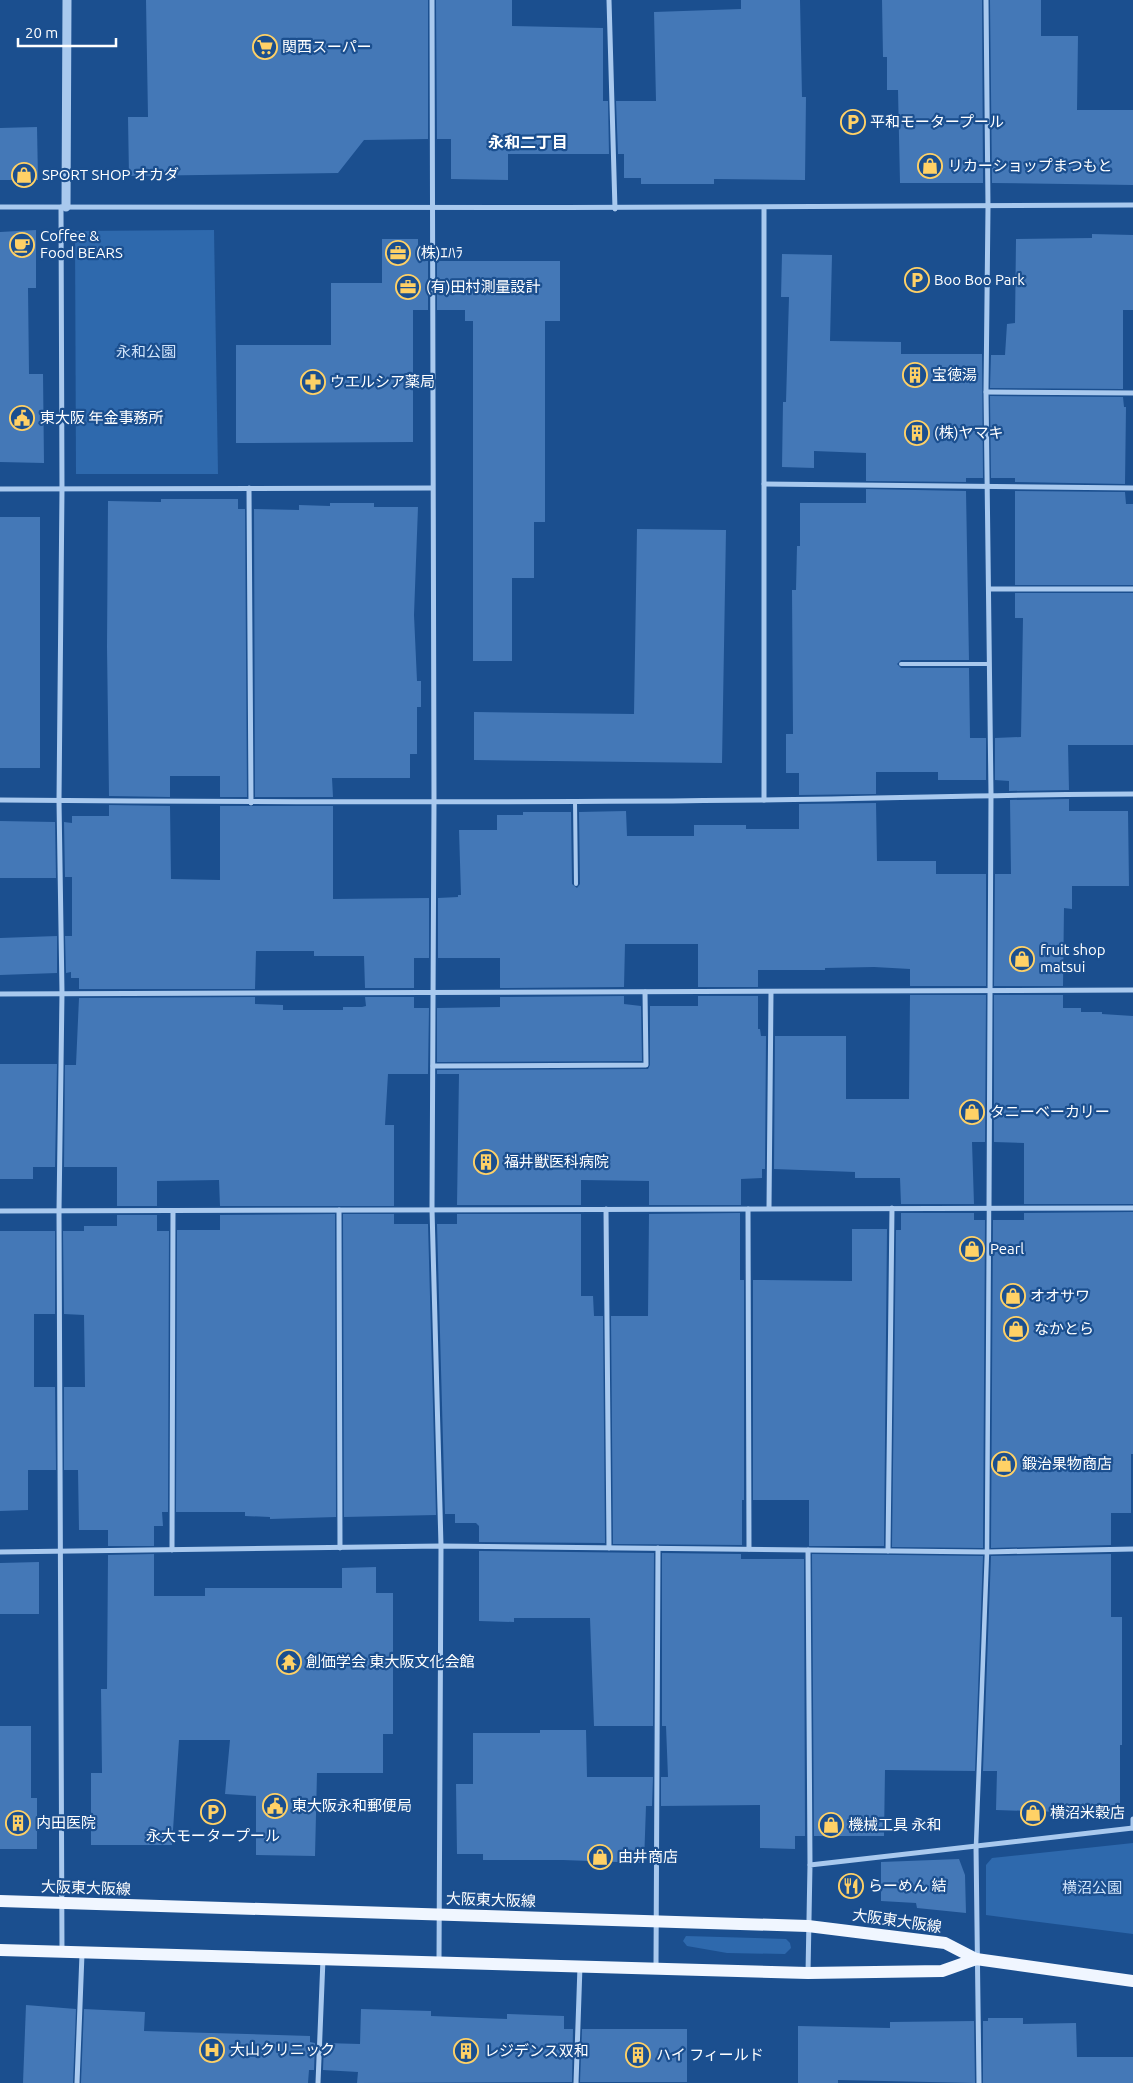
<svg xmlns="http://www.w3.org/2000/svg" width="1133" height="2083" viewBox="0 0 1133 2083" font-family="Ubuntu,'Noto Sans JP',sans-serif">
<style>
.green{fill:#2e69ad}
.building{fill:#4478b7}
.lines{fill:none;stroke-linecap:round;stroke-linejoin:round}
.service{stroke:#a9c9ee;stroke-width:4}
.pedestrian{stroke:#a9c9ee;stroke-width:4.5}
.minor{stroke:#a9c9ee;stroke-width:5}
.tertiary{stroke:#a9c9ee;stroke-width:9}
.primary{stroke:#f0f6ff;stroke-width:12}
.labels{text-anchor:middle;stroke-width:4.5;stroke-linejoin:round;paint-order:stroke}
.poi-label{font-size:15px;fill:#fff;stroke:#1b4f8f;text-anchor:start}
.park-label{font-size:15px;fill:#cfe3fa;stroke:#1b4f8f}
.street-label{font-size:15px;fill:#fff;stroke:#1b4f8f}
.neighbourhood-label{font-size:16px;font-weight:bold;fill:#fff;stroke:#1b4f8f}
</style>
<rect width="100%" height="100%" fill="#1b4f8f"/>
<!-- green -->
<g class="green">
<polygon points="214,230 218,474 76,474 75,231"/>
<polygon points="1133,1843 1133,1934 986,1915 986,1865 992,1858"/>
<polygon points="686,1936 786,1939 790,1943 791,1948 785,1954 727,1953 687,1946 683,1941"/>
</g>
<!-- building -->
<g class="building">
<polygon points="146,0 428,0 428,139 364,140 338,173 129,176 128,117 148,117"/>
<polygon points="436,0 512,0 512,26 603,28 603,101 608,101 609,154 508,154 508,180 451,179 451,139 437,139"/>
<polygon points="741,0 800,0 802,97 806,97 805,180 714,179 714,184 641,184 641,178 624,178 624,154 618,154 616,101 656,101 654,12 741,9"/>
<polygon points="882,0 982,0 983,183 900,183 898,90 887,90 887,57 883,57"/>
<polygon points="990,0 1041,0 1041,36 1078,36 1077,110 1133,110 1133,185 992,183"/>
<polygon points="37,127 38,180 0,180 0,128"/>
<polygon points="36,230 36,288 28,288 29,374 43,374 44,463 0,462 0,232"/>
<polygon points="1092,234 1133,235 1133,310 1123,310 1123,389 990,388 991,355 1005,355 1007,324 1015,323 1016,239 1092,238"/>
<polygon points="382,239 418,239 418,261 428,261 428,310 413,310 413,442 236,443 236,345 331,345 331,283 382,283"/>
<polygon points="782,254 832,255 830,341 901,342 901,354 982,354 983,478 966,478 966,482 866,481 866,453 814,451 814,468 782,467 783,402 786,402 789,297 781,297"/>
<polygon points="437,261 560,261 560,321 545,321 545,522 534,522 534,578 512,578 512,661 473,661 473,321 465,321 465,310 437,310"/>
<polygon points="990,396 1123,397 1124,407 1126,407 1125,484 1015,482 1015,478 991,478"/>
<polygon points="866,489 966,491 969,660 901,660 897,664 901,668 969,668 970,738 986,738 986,780 938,780 938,772 876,772 876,794 799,795 799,773 786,773 786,734 793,734 792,590 796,590 797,546 800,546 800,503 866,503"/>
<polygon points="1015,491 1125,492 1126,504 1133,504 1133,585 1015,585"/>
<polygon points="161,499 238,499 238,509 245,509 247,797 220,797 220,776 170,776 170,797 109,796 107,647 108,501 161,502"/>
<polygon points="330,503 374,503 374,507 418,507 414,615 417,681 421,681 421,707 417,707 417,754 410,754 410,778 332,778 333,797 255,797 254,509 299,510 299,505 330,506"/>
<rect x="0" y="517" width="40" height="251"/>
<polygon points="637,529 726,530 722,763 474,760 474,712 634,714"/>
<polygon points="1015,593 1133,593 1133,745 1068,745 1069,790 1009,791 1009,781 995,780 995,738 1021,737 1023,618 1015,618"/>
<polygon points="1069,799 1069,811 1128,811 1129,886 1072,886 1072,909 1064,908 1063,986 994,986 995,874 1011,874 1010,800"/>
<polygon points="876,803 877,861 936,861 936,874 986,874 986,986 910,986 910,969 874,967 825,968 825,970 758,970 758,987 698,987 698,944 625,944 624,987 500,988 500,958 438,958 438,898 458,897 458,895 461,895 459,830 497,830 497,815 523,815 523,812 571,812 572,884 577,888 580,884 579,812 626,811 627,836 694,836 694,825 746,825 746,829 799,829 799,804"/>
<polygon points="109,805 170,806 171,879 220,880 220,806 333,806 333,899 429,898 429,958 414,958 414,988 365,988 364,956 314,956 314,951 256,951 255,989 79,989 79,978 71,978 71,972 66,973 65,936 72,936 72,877 65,877 64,822 72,823 72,816 109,816"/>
<polygon points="0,821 55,822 56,878 0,878"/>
<polygon points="57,936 57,973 0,975 0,938"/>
<polygon points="910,995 986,995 985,1142 972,1142 974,1204 901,1204 900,1178 855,1178 855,1172 774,1169 775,1036 846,1036 846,1099 909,1099"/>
<polygon points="994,995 1063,995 1063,1008 1081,1008 1081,1012 1102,1012 1102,1014 1133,1016 1133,1204 1024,1204 1024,1143 994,1142"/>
<polygon points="624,996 624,1004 641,1006 642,1061 437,1062 437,1008 500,1007 500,997"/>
<polygon points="698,996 758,996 758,1029 760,1029 761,1036 766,1036 765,1169 762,1169 762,1178 741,1179 741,1205 649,1205 649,1181 581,1180 581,1205 457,1205 459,1074 437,1074 437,1070 648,1069 650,1065 650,1006 698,1006"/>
<polygon points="255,997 255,1004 283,1005 283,1010 343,1010 343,1007 362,1007 366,1006 365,997 414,997 414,1008 429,1008 428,1074 388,1074 385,1125 394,1125 394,1206 220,1206 219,1180 157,1181 157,1206 117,1206 117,1167 64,1167 65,1065 76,1065 79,998"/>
<polygon points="0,1064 57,1064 55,1167 33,1167 33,1179 0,1179"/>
<polygon points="1133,1212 1133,1454 1131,1454 1131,1513 1111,1513 1111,1545 991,1548 993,1220 1024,1220 1024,1213"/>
<polygon points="740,1213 740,1280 744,1280 744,1500 742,1500 742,1545 613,1544 611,1316 648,1316 649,1214"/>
<polygon points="901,1213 974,1213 974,1220 985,1220 983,1548 892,1547 896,1230 901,1230"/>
<polygon points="335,1214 336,1517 270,1519 270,1517 245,1516 245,1512 176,1512 177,1230 220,1230 220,1215"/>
<polygon points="343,1214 394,1214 394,1224 428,1224 436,1515 344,1517"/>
<polygon points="457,1214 581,1214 581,1296 593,1296 594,1316 603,1316 605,1543 479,1542 479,1526 476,1523 455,1523 455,1514 445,1514 437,1224 457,1224"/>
<polygon points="117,1215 157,1215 157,1231 169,1231 168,1512 162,1512 163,1526 154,1526 154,1546 108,1546 108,1530 79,1530 78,1470 64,1470 64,1387 85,1387 84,1315 64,1314 63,1231 84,1231 84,1226 117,1226"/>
<polygon points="852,1229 887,1229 884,1546 809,1546 809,1500 753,1500 753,1280 852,1281"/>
<polygon points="0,1231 55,1231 55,1314 34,1314 34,1387 55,1387 56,1470 28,1470 28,1510 0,1511"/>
<polygon points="479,1551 654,1553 653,1726 594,1726 590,1618 514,1618 514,1622 479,1621"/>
<polygon points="662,1553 741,1554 741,1559 804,1559 805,1836 795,1836 795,1849 760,1848 760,1805 661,1806 661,1777 668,1777 666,1726 662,1726"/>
<polygon points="154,1554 154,1596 205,1596 205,1588 342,1588 342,1568 376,1567 376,1593 393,1593 393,1734 383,1734 383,1773 317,1773 315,1856 256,1855 256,1796 225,1794 230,1740 179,1740 172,1845 91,1845 91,1773 102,1773 101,1689 107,1689 108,1555"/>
<polygon points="812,1554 983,1556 975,1771 885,1770 884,1836 814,1836"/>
<polygon points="1111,1554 1111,1617 1122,1617 1122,1745 1120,1745 1120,1810 1062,1810 1062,1812 996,1810 997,1771 983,1771 991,1556"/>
<polygon points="39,1562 39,1614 0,1614 0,1563"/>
<polygon points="0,1726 31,1726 31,1798 37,1798 37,1849 0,1849"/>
<polygon points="540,1730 586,1730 587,1777 653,1777 652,1806 646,1806 644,1863 563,1860 483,1860 483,1854 457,1854 456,1784 473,1784 473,1733 540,1733"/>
<polygon points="959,1859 965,1875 966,1913 917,1908 916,1903 881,1901 881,1862"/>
<polygon points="26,2005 76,2009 73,2083 23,2083"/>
<polygon points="84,2009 145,2012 144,2031 310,2036 310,2042 315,2043 314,2070 309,2070 308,2083 81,2083"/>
<polygon points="361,2009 431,2011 431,2016 507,2019 507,2014 564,2016 564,2029 573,2029 572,2082 357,2083 358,2072 323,2070 324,2043 360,2044"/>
<polygon points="988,2018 1023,2018 1023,2024 1076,2023 1077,2057 1133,2057 1133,2083 983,2083 983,2021 988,2021"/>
<polygon points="974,2021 975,2083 838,2080 838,2083 798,2083 798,2026 890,2028 890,2022"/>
<polygon points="582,2029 687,2029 687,2082 580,2082"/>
</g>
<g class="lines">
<!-- service -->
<g class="service">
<polyline points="901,664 989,664"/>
<polyline points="575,801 576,884"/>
</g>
<!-- pedestrian -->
<polyline class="pedestrian" points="976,1846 987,1552 989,1207"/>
<!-- minor -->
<g class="minor">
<polyline points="432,0 434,801 432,1209 441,1546 439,1962"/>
<polyline points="609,0 615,209"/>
<polyline points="986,0 988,207 986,392 991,794 989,1207"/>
<path d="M0,207c378,0 755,2 1133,-2"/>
<polyline points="61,207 62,489 59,801 62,993 59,1211 62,1951"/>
<polyline points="764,209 764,800"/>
<polyline points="986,392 1133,393"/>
<polyline points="764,484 1133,488"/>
<polyline points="249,488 251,803"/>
<polyline points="0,489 432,488"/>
<polyline points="989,589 1133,589"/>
<path d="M0,800c254,2 509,3 763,0 123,-1 247,-6 370,-6"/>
<polyline points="0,994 1133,990"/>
<polyline points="433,1066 646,1065 645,992"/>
<polyline points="769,1208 771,992"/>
<polyline points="606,1209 609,1548"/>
<polyline points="748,1209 749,1549"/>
<polyline points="339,1210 340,1548"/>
<polyline points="0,1211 1133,1208"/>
<polyline points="172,1550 173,1211"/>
<polyline points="808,1550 810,1865"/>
<polyline points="888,1551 892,1208"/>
<polyline points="0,1552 441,1546 987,1552 1133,1549"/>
<polyline points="1133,1828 1133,1819"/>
<polyline points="976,1846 979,2083"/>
<polyline points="656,1967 658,1548"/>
<polyline points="808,1973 810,1865 1133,1828"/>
<polyline points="77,2083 82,1954"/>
<polyline points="318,2083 323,1959"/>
<polyline points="576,2083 580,1966"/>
</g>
<!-- tertiary -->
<polyline class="tertiary" points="66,207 67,0"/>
<!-- primary -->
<g class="primary">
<polyline points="0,1901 808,1926 945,1943 976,1959 1133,1981"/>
<polyline points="0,1950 808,1973 942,1971 976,1959"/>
</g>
</g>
<!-- icons -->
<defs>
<symbol id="supermarket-ring" viewBox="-11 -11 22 22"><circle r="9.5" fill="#1b4f8f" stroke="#ffd166" stroke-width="1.5"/><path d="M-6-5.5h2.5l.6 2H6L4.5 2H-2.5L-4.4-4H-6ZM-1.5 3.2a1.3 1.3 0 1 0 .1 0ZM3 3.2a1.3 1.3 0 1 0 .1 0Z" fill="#ffd166"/></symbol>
<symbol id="parking-ring" viewBox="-11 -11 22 22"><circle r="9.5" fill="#1b4f8f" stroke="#ffd166" stroke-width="1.5"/><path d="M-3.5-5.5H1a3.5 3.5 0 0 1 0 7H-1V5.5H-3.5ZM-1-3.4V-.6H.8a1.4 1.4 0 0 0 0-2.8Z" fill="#ffd166"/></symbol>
<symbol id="shop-ring" viewBox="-11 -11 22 22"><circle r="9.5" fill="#1b4f8f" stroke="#ffd166" stroke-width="1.5"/><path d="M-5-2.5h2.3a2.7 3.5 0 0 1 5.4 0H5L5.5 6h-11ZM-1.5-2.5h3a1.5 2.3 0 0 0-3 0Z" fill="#ffd166"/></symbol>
<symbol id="cafe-ring" viewBox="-11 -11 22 22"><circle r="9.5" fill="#1b4f8f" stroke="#ffd166" stroke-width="1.5"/><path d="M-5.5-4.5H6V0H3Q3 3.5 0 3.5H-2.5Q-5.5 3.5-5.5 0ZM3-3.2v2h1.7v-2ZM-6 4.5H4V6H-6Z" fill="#ffd166"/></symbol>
<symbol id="office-ring" viewBox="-11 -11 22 22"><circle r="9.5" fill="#1b4f8f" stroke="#ffd166" stroke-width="1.5"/><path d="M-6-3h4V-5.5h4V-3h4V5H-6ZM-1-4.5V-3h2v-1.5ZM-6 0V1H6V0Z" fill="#ffd166"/></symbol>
<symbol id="building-ring" viewBox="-11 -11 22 22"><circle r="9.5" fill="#1b4f8f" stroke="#ffd166" stroke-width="1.5"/><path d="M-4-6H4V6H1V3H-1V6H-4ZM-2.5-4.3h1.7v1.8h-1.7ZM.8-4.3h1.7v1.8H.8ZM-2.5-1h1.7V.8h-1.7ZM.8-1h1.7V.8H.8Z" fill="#ffd166"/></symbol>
<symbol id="pharmacy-ring" viewBox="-11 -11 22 22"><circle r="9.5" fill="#1b4f8f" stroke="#ffd166" stroke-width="1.5"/><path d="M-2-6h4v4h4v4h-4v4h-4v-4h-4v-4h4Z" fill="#ffd166"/></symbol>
<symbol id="civic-ring" viewBox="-11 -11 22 22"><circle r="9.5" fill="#1b4f8f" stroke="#ffd166" stroke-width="1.5"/><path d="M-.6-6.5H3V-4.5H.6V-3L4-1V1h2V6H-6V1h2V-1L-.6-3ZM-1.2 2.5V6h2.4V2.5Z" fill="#ffd166"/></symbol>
<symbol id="temple-ring" viewBox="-11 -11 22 22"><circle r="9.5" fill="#1b4f8f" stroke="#ffd166" stroke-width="1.5"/><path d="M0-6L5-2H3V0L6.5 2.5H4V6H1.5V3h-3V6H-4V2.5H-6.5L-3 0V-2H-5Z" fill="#ffd166"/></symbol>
<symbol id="restaurant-ring" viewBox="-11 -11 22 22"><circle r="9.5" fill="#1b4f8f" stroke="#ffd166" stroke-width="1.5"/><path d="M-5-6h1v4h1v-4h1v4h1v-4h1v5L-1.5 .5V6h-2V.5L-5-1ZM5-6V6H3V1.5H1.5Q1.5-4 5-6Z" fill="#ffd166"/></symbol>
<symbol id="hospital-ring" viewBox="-11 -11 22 22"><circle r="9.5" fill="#1b4f8f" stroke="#ffd166" stroke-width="1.5"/><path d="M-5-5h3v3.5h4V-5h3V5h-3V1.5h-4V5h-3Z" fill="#ffd166"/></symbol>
</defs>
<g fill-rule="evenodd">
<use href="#supermarket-ring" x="251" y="33" width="28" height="28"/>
<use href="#parking-ring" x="839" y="108" width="28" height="28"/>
<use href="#shop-ring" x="916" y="152" width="28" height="28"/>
<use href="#shop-ring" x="10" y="161" width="28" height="28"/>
<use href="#cafe-ring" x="8" y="231" width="28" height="28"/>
<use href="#office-ring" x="384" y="239" width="28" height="28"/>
<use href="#parking-ring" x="903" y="266" width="28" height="28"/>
<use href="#office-ring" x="394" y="273" width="28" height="28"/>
<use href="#building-ring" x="901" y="361" width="28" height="28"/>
<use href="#pharmacy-ring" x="299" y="368" width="28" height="28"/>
<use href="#civic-ring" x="8" y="404" width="28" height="28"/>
<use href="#building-ring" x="903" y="419" width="28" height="28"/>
<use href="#shop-ring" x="1008" y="945" width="28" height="28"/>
<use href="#shop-ring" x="958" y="1098" width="28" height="28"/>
<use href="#building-ring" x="472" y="1148" width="28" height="28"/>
<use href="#shop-ring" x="958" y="1235" width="28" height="28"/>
<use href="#shop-ring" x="999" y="1282" width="28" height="28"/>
<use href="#shop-ring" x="1002" y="1315" width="28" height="28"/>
<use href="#shop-ring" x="990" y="1450" width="28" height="28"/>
<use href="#temple-ring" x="275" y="1648" width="28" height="28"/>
<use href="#civic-ring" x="261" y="1792" width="28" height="28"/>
<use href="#parking-ring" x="199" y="1798" width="28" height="28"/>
<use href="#shop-ring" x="1019" y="1799" width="28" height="28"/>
<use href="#building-ring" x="4" y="1809" width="28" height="28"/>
<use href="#shop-ring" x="817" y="1811" width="28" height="28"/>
<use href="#shop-ring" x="586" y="1843" width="28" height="28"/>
<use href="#restaurant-ring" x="837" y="1872" width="28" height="28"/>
<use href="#hospital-ring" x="198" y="2036" width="28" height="28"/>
<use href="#building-ring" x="452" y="2037" width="28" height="28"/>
<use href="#building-ring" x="624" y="2041" width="28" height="28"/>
</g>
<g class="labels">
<!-- poi labels -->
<g class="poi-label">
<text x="282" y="52">関西スーパー</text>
<text x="870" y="127">平和モータープール</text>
<text x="948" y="171">リカーショップまつもと</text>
<text x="42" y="180">SPORT SHOP オカダ</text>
<text x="40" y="241">Coffee &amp;<tspan x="40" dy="17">Food BEARS</tspan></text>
<text x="416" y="258">(株)ｴﾊﾗ</text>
<text x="934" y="285">Boo Boo Park</text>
<text x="426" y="292">(有)田村測量設計</text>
<text x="932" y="380">宝徳湯</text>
<text x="330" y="387">ウエルシア薬局</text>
<text x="40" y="423">東大阪 年金事務所</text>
<text x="934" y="438">(株)ヤマキ</text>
<text x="1040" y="955">fruit shop<tspan x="1040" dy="17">matsui</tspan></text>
<text x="990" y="1117">タニーベーカリー</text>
<text x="504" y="1167">福井獣医科病院</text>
<text x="990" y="1254">Pearl</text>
<text x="1030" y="1301">オオサワ</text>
<text x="1034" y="1334">なかとら</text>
<text x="1022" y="1469">鍛治果物商店</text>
<text x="306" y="1667">創価学会 東大阪文化会館</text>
<text x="292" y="1811">東大阪永和郵便局</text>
<text x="1050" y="1818">横沼米穀店</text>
<text x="36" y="1828">内田医院</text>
<text x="848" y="1830">機械工具 永和</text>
<text x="213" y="1841" text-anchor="middle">永大モータープール</text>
<text x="618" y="1862">由井商店</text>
<text x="868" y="1891">らーめん 結</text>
<text x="230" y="2055">大山クリニック</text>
<text x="484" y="2056">レジデンス双和</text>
<text x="656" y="2060">ハイ フィールド</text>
</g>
<!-- park labels -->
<g class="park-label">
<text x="146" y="357">永和公園</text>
<text x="1092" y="1893">横沼公園</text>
</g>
<!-- street labels -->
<g class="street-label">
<text transform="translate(86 1888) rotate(2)" y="5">大阪東大阪線</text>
<text transform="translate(491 1900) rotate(2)" y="5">大阪東大阪線</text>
<text transform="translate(897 1921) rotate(8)" y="5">大阪東大阪線</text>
</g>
<!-- neighbourhood labels -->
<g class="neighbourhood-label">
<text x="528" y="148">永和二丁目</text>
</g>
</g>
<!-- scale -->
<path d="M18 38v8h98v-8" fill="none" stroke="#ffffff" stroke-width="2.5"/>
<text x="25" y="38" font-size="15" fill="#ffffff" stroke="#1b4f8f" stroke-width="4" paint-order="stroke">20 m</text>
</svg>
